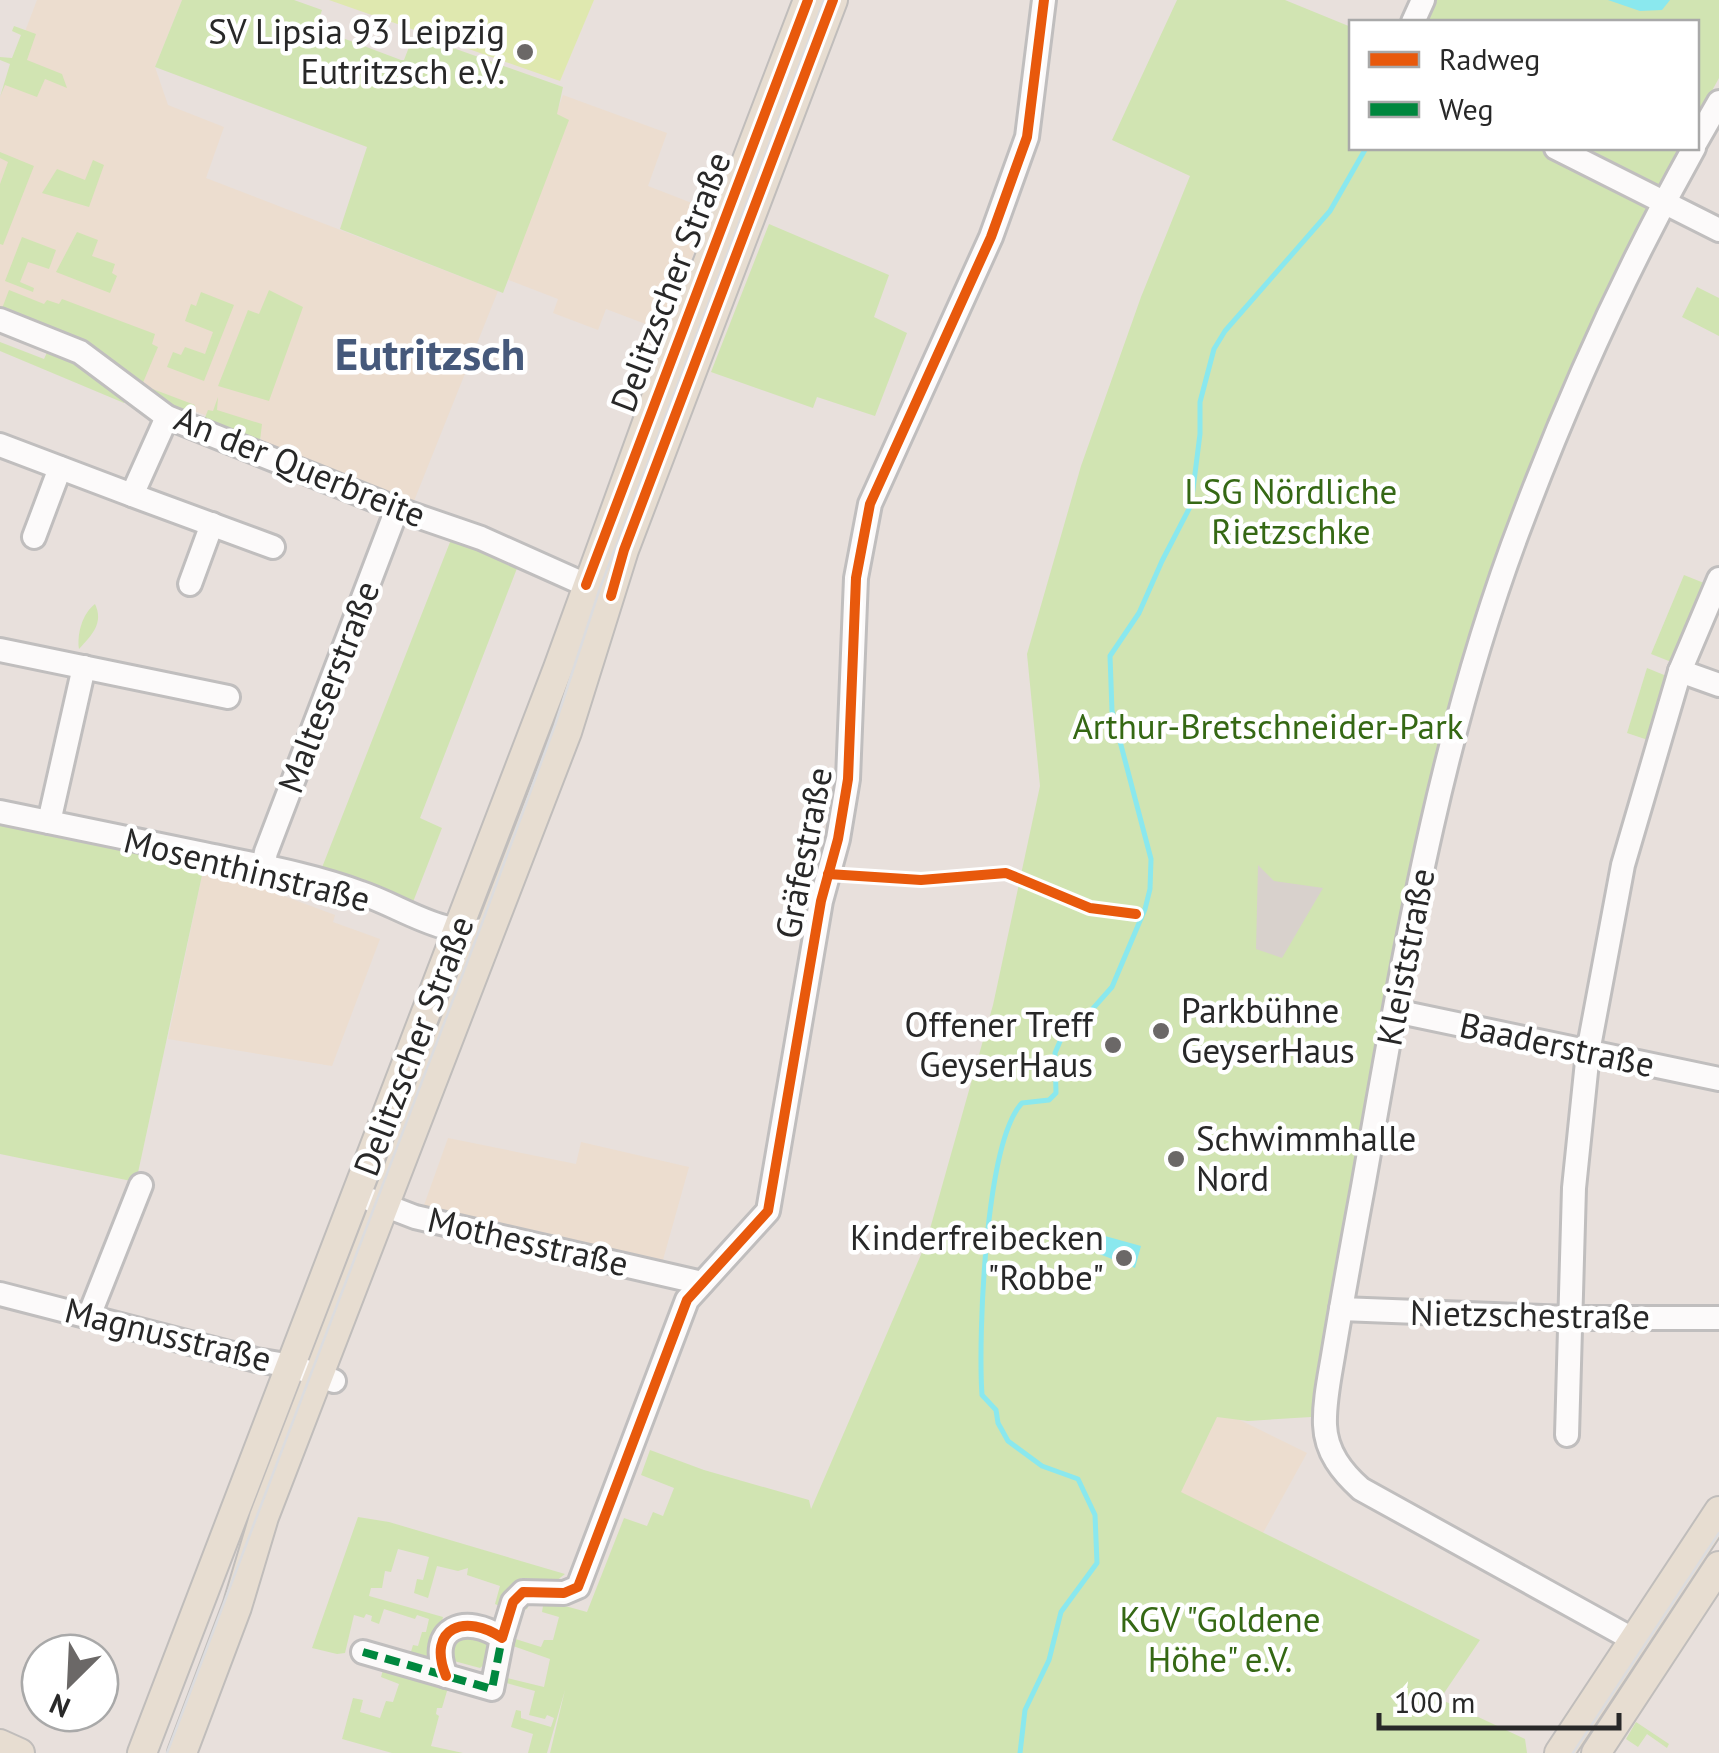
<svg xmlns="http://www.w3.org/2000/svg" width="1719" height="1753" viewBox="0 0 1719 1753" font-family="'PT Sans',sans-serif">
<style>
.education{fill:#ecddcf}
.green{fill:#d1e4b2}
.pitch{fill:#dfe8af}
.plaza{fill:#d8d1cc}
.water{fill:#8ae8ee}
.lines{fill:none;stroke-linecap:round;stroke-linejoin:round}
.stream{stroke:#8ae8ee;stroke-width:5}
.minor-casing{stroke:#c0bebe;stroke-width:28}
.major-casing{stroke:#c0bdbb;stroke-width:32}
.minor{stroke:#fcfafa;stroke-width:22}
.major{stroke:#e7ddd1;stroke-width:28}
.tram{stroke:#dcdcde;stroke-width:2.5}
.quiet{stroke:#00873e;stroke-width:8;stroke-dasharray:15 8;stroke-linecap:butt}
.cycleway-casing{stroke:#fff;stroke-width:16}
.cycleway{stroke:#e8590c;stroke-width:10}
.poi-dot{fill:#6b6867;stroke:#fff;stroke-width:4}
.labels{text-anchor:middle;stroke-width:9;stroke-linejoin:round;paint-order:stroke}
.poi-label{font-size:35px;fill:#282828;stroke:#fff;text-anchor:end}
.street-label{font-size:35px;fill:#282828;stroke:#fff}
.park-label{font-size:35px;fill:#356814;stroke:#fff}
.district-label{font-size:45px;font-weight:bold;fill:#46597b;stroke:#fff}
</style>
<rect width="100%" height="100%" fill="#e8e0dc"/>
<!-- education -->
<g class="education">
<polygon points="37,0 182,0 155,67 168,105 224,127 206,178 498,291 414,501 262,442 260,436 152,395 0,311 0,97"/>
<polygon points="563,95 667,133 648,186 710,210 664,331 606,309 598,330 553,313 558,299 496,275"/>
<polygon points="204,866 335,915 333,922 380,939 332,1066 168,1039"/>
<polygon points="448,1138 576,1164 581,1142 689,1167 661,1267 423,1208"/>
<polygon points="1181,1391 1307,1453 1263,1533 1150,1478"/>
</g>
<!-- green -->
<g class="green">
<polygon points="182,0 294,0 322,10 316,28 401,60 404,60 414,34 563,87 557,114 569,120 503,293 340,229 367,147 155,67"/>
<polygon points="1177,0 1285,0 1351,27 1352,148 1680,148 1530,474 1385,1006 1311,1417 1248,1421 1217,1417 1181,1492 1480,1640 1440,1699 1525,1739 1527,1753 550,1753 565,1690 547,1753 528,1753 533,1734 511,1727 516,1710 521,1711 521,1718 551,1727 554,1718 547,1715 545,1719 529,1715 535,1691 503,1682 499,1676 544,1687 550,1659 513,1646 508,1661 509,1637 541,1647 544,1640 553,1640 559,1617 542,1612 543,1606 530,1603 527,1609 523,1610 516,1634 511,1631 517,1608 536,1598 587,1612 624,1518 647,1526 653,1512 663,1516 674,1488 641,1475 650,1450 704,1470 809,1500 811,1509 926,1243 993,1005 1040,786 1027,654 1081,466 1141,297 1190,176 1112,140"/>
<polygon points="1428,0 1719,0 1719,78 1697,118 1696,22 1418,22"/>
<polygon points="14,26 36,34 27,60 62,74 67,88 45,79 37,97 5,85 0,97 10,64 0,60 0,57 12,58 21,35 12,31"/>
<polygon points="0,152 34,166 3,245 0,244 0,184 8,162 0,158"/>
<polygon points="93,160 104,165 89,207 42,193 57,169 85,180"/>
<polygon points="769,224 889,275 874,317 907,333 875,416 817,397 813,408 711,372"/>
<polygon points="77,232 98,240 92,256 115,264 112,273 117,276 110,293 56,272"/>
<polygon points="22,237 56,250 49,269 28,262 20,282 34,288 33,292 5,281"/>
<polygon points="1697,287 1719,298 1719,336 1682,317"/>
<polygon points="9,290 44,304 47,300 59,304 62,299 155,334 152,344 158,347 142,385 195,405 191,415 159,402 1,311"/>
<polygon points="269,290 303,307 269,401 218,386 248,310 259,314"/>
<polygon points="201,292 234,305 204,381 167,367 173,352 181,355 185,347 205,354 213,332 185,321 191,304 196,306"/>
<polygon points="0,342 44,359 49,348 80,362 126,399 124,403 0,351"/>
<polygon points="218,397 217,410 262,424 260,441 204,420 208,410 213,411"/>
<polygon points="454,532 521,558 420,818 442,828 413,902 380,888 321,870"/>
<polygon points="1684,575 1704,583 1674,663 1651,654"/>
<path d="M95,604c9,19 -3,31 -16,45 -2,-15 3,-35 16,-45z"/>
<polygon points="1647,668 1669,677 1648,740 1627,733"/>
<polygon points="0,822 204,866 136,1182 0,1154"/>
<polygon points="358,1517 389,1522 565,1574 556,1581 521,1578 508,1592 502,1607 495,1604 500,1586 467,1575 468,1568 458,1571 437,1566 428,1598 414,1593 417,1579 423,1580 429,1557 398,1549 391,1572 385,1571 382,1588 371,1588 369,1596 443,1617 430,1666 410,1655 413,1645 418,1646 422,1632 426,1632 429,1619 417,1615 415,1619 384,1609 379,1624 371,1621 372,1616 366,1614 364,1618 354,1615 345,1653 337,1654 312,1648"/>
<polygon points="466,1637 487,1643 487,1662 480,1668 454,1661 451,1657 455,1638"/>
<polygon points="385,1663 457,1690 447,1691 442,1708 437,1708 436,1714 439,1716 431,1746 463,1753 392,1753 342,1739 353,1698 363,1700 360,1712 380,1718 386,1701 393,1702 399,1684 381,1677"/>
<polygon points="1636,1722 1669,1744 1667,1748 1647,1734 1638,1747 1626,1739"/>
</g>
<!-- pitch -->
<polygon class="pitch" points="329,0 594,0 560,81"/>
<!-- plaza -->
<polygon class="plaza" points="1258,865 1274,881 1323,888 1282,958 1256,949"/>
<!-- water -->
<g class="water">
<polygon points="1608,0 1670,0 1662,10 1640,11"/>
<polygon points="1087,1231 1141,1246 1135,1268 1084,1248"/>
</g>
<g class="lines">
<!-- stream -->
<path class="stream" d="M1020,1753l5,-43 24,-50 12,-48 36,-49 -2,-48 -17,-36 -36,-13 -34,-25 -10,-18 -2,-13 -14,-15c-4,-57 3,-253 40,-292l27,-3 7,-7 -1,-40 6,-14 20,-17 31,-35 33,-78 5,-20 1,-30 -39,-148 -2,-55 29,-43 23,-52 29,-56 9,-71v-32l14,-53 11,-18 105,-120 36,-63"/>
<defs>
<g id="minor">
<polyline points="1413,22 1423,0"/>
<polyline points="1696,142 1719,102"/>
<polyline points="1556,148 1719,230"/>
<polyline points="0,320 80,352 167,417 397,509 481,538 604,593"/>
<polyline points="0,445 132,495 167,417"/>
<polyline points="132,495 273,547"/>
<polyline points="34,537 60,468"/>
<polyline points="190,584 212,524"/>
<polyline points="0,650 228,697"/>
<polyline points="1680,671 1719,685"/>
<path d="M0,812c68,14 136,28 204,42 52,11 107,20 157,39 44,15 82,46 131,36"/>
<polyline points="49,822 84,667"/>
<polyline points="263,866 266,852 397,509"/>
<polyline points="1395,1011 1719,1079"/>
<polyline points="371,1200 415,1217 702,1283"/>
<polyline points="0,1294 256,1360 292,1366 334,1381"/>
<polyline points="1341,1309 1569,1318 1719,1318"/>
<polyline points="89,1316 141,1185"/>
<polyline points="1567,1435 1574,1188 1588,1052 1623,865 1680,671 1719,579"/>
<path d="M1634,1640l-273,-151c-19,-17 -35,-37 -36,-64 -1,-24 5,-50 9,-75 9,-54 19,-109 29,-163 40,-226 77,-454 160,-669 48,-127 105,-252 171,-370"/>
<polyline points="363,1652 492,1689 502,1638"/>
<path d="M446,1676c-20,-49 20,-63 56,-38l11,-36 10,-10 41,1 14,-6 109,-287 81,-89 53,-310 17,-62 10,-60 8,-201 14,-74 121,-267 36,-100 17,-137"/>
</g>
<g id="major">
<polyline points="0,1744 20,1753"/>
<polyline points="142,1753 558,668 653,406 808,0"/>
<polyline points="182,1753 237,1607 264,1517 567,732 624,550 833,0"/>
<polyline points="1559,1753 1719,1511"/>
<polyline points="1596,1753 1719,1566"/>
</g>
</defs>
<!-- minor casing -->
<use href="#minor" class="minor-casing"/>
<!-- major casing -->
<use href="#major" class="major-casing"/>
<!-- minor -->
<use href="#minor" class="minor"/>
<!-- major -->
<use href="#major" class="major"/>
<!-- tram -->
<g class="tram">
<polyline points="167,1753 479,931 555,725 599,591 824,0"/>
<polyline points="1573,1753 1719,1533"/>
</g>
<!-- quiet -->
<polyline class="quiet" points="363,1652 492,1689 502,1638"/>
<defs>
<g id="cycleway">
<polyline points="586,585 808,0"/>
<polyline points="611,596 624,550 833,0"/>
<polyline points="828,874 921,880 1006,873 1090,908 1136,914"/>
<path d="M446,1676c-20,-49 20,-63 56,-38l11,-36 10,-10 41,1 14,-6 109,-287 81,-89 53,-310 17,-62 10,-60 8,-201 14,-74 121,-267 36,-100 17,-137"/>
</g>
</defs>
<!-- cycleway casing -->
<use href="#cycleway" class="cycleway-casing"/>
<!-- cycleway -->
<use href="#cycleway" class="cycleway"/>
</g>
<!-- markers -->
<g class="poi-dot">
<circle cx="525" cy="52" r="10"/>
<circle cx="1161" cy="1031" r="10"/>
<circle cx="1113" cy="1045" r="10"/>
<circle cx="1176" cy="1159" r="10"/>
<circle cx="1124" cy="1258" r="10"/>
</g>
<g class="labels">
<!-- poi labels -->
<g class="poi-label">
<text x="505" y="44">SV Lipsia 93 Leipzig<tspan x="505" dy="40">Eutritzsch e.V.</tspan></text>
<text x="1181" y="1023" text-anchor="start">Parkbühne<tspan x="1181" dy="40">GeyserHaus</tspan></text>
<text x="1093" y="1037">Offener Treff<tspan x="1093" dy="40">GeyserHaus</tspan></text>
<text x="1196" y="1151" text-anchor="start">Schwimmhalle<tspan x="1196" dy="40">Nord</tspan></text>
<text x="1104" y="1250">Kinderfreibecken<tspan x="1104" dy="40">"Robbe"</tspan></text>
</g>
<!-- street labels -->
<g class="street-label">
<text transform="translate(671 282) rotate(-69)" y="12">Delitzscher Straße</text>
<text transform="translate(300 467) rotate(22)" y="12">An der Querbreite</text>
<text transform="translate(329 687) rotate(-69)" y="12">Malteserstraße</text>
<text transform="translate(804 853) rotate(-79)" y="12">Gräfestraße</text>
<text transform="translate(247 870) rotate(14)" y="12">Mosenthinstraße</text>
<text transform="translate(1406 957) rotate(-79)" y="12">Kleiststraße</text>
<text transform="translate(1557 1045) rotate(12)" y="12">Baaderstraße</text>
<text transform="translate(414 1046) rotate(-69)" y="12">Delitzscher Straße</text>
<text transform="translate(528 1242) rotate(13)" y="12">Mothesstraße</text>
<text transform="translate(1530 1315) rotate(1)" y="12">Nietzschestraße</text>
<text transform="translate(168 1335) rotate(14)" y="12">Magnusstraße</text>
</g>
<!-- park labels -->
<g class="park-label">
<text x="1291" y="504">LSG Nördliche<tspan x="1291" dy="40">Rietzschke</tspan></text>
<text x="1268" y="739">Arthur-Bretschneider-Park</text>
<text x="1220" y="1632">KGV "Goldene<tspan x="1220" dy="40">Höhe" e.V.</tspan></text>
</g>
<!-- district labels -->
<g class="district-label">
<text x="430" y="370">Eutritzsch</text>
</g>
</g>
<!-- legend -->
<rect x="1349" y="20" width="350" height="130" fill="#ffffff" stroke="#a9a9a9" stroke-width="2.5"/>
<rect x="1369" y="52" width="50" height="15" fill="#e8590c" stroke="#a9a9a9" stroke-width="2.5"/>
<text x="1439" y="70" font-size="30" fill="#282828">Radweg</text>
<rect x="1369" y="102" width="50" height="15" fill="#00873e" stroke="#a9a9a9" stroke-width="2.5"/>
<text x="1439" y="120" font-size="30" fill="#282828">Weg</text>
<!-- north arrow -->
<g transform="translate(70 1683) rotate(204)"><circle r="48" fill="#ffffff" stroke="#a9a9a9" stroke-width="2.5"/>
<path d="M0-8L18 38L0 25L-18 38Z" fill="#6b6867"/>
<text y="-15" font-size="28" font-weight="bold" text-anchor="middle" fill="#282828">N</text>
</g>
<!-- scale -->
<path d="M1379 1713v15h240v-15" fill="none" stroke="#282828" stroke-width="5"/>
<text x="1394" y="1713" font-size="30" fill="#282828" stroke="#ffffff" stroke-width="8" paint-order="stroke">100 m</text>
</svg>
